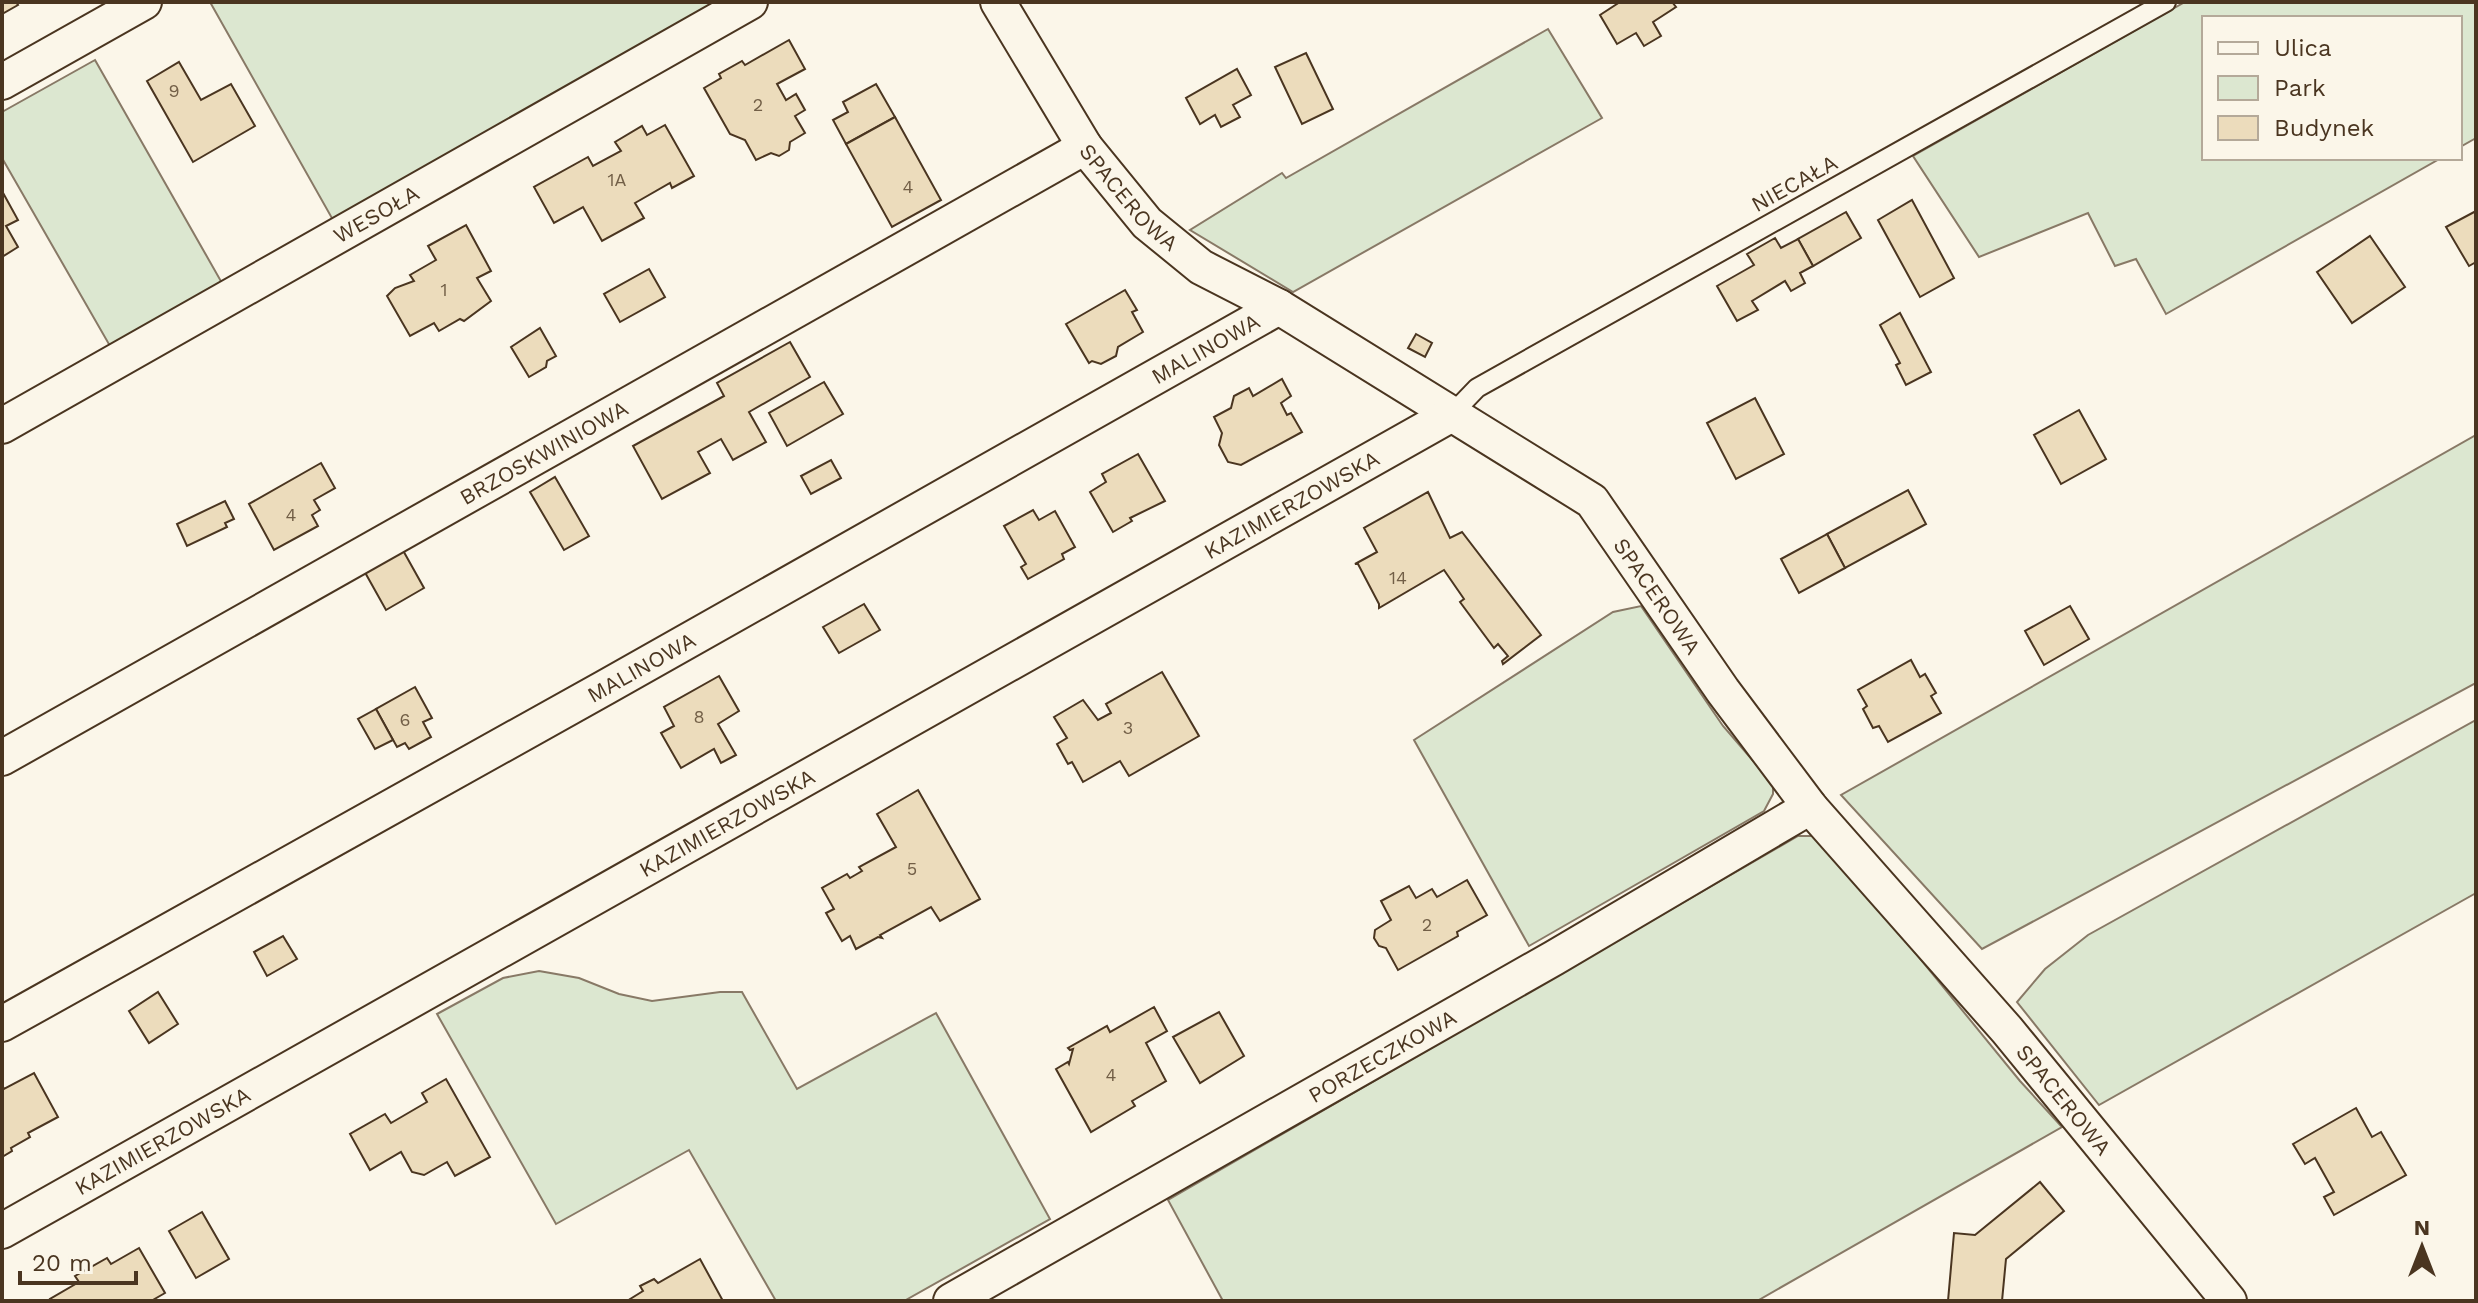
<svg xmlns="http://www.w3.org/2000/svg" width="2478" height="1303" viewBox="0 0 2478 1303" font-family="'Work Sans',sans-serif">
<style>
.green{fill:#dce7d0;stroke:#887966;stroke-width:2}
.building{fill:#ecdcbc;stroke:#4a3520;stroke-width:2}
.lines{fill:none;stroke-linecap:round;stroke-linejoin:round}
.service-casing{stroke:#4a3520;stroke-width:22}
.minor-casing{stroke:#4a3520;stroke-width:38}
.service{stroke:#fbf6e9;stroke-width:18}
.minor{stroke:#fbf6e9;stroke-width:34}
.labels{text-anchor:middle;stroke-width:6;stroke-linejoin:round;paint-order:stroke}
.number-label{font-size:18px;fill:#725f47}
.street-label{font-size:22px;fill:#4a3520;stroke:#fbf6e9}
</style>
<rect width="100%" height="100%" fill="#fbf6e9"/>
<!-- green -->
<g class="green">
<polygon points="210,2 719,2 333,220"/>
<polygon points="2185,2 2476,2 2476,138 2460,147 2460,18 2204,18 2204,158 2441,158 2166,314 2136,259 2115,266 2088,213 1979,257 1913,156"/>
<polygon points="1548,29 1602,118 1293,292 1190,230 1282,173 1286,178"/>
<polygon points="95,60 222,283 110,346 2,158 2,112"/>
<polygon points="2476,435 2476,683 1982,949 1841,795"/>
<polygon points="1641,606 1723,726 1773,784 1773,794 1764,811 1529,946 1414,740 1613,612"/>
<polygon points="2476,720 2476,893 2099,1105 2017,1002 2045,969 2088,935"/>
<polygon points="1798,836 1820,836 2020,1081 2062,1127 1757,1301 1223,1301 1168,1200"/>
<polygon points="539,971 579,978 619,994 652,1001 720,992 742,992 797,1089 936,1013 1050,1219 904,1301 776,1301 689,1150 556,1224 437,1014 503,978"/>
</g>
<!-- building -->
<g class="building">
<polygon points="2,2 16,2 18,5 2,14"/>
<polygon points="1620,2 1672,2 1676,7 1653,22 1661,36 1644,46 1636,33 1617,44 1600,15"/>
<polygon points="789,40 805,69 777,84 786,100 796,94 805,110 795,116 805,133 790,142 789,150 779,156 771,153 756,160 745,140 730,134 704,88 721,78 719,74 742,61 745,65"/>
<polygon points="1306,53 1333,109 1302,124 1275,67"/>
<polygon points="179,62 201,100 231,84 255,126 193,162 147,81"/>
<polygon points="1237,69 1251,95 1233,105 1240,117 1221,127 1215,115 1200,124 1186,98"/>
<polygon points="876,84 895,117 846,144 833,120 848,112 843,102"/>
<polygon points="895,117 941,200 892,227 846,144"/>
<polygon points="665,125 694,176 672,188 670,183 635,203 644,218 602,241 583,207 554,223 534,187 588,157 593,166 621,151 615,142 642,126 647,135"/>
<polygon points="2,191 18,220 6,226 18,247 2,257"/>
<polygon points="1912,200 1954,278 1920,297 1878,220"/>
<polygon points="2476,211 2476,262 2469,266 2446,227"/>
<polygon points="1846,212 1861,238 1813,266 1798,239"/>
<polygon points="466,225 491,271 477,278 491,301 464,321 460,319 439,331 434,323 410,336 387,296 395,288 414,281 410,275 436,260 428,246"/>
<polygon points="2370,236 2405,287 2352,323 2317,272"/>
<polygon points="1775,238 1781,248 1798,239 1813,266 1800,273 1805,283 1791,291 1785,281 1752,301 1758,310 1737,321 1717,286 1754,265 1747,254"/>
<polygon points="649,269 665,297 620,322 604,294"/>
<polygon points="1125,290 1137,310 1132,312 1143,332 1118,347 1116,356 1101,364 1092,361 1089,363 1066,324"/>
<polygon points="1900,313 1931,372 1906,385 1896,365 1900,363 1880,325"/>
<polygon points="540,328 556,356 547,361 546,367 529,377 511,347"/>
<polygon points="1416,334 1432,343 1425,357 1408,348"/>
<polygon points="790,342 810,377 749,412 766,442 733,460 721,439 698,452 710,473 662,499 633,446 724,396 717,383"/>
<polygon points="1282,379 1291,396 1281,403 1287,415 1291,413 1302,432 1241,465 1228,462 1219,445 1222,433 1214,417 1231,408 1234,396 1249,388 1253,396"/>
<polygon points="824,382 843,414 787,446 769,413"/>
<polygon points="1755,398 1784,454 1736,479 1707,423"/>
<polygon points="2079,410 2106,459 2061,484 2034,435"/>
<polygon points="1138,454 1165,501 1130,518 1132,521 1113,532 1090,492 1106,482 1102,474"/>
<polygon points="831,460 841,478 811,494 801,476"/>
<polygon points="321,463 335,488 314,500 320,510 312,515 318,526 274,550 249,504"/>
<polygon points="555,477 589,536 564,550 530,492"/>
<polygon points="1908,490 1926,524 1845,568 1827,534"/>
<polygon points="1428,492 1450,538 1462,532 1541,635 1503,664 1502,661 1508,656 1498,644 1494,648 1460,602 1464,599 1444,570 1379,608 1379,604 1358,564 1355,564 1377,552 1364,528"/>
<polygon points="225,501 234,519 225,523 227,527 187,546 177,524"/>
<polygon points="1033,510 1039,520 1055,511 1075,547 1062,554 1064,559 1028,579 1021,567 1026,564 1004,526"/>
<polygon points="1827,534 1845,568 1799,593 1781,559"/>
<polygon points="400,545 424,588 386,610 362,567"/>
<polygon points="864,604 880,630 839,653 823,627"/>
<polygon points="2070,606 2089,639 2044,665 2025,631"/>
<polygon points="1911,660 1920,677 1925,674 1936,693 1931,696 1941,713 1888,742 1879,726 1873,728 1863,709 1867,706 1858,690"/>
<polygon points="1162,672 1199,736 1129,776 1120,761 1083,782 1072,762 1068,764 1057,744 1067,738 1054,717 1083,700 1098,720 1111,713 1106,704"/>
<polygon points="719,676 739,711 718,724 736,755 721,763 714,749 681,768 661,733 674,726 664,707"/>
<polygon points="415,687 432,718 423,722 431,737 409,749 405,743 397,747 376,709"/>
<polygon points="376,709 393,740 375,749 358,719"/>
<polygon points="918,790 980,899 940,921 931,907 880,935 882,938 878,937 856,949 850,936 842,941 826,913 834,909 822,888 847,874 850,878 862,871 859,867 896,847 877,814"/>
<polygon points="1467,880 1487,915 1457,932 1458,936 1398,970 1386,948 1379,946 1374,938 1375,930 1391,920 1381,901 1409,886 1416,898 1432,889 1437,897"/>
<polygon points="283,936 297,959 267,976 254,952"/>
<polygon points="158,992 178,1024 149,1043 129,1011"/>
<polygon points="1154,1007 1167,1031 1146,1043 1166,1081 1132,1101 1135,1106 1091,1132 1056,1069 1068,1062 1069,1064 1073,1049 1070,1050 1068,1048 1107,1026 1110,1032"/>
<polygon points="1219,1012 1244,1056 1200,1083 1173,1037"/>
<polygon points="34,1073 58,1117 28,1133 30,1137 11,1148 12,1151 2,1157 2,1085 4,1089"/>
<polygon points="446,1079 490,1157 455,1176 447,1162 424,1175 412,1172 401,1152 370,1170 350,1134 385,1114 391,1123 427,1102 422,1093"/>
<polygon points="2356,1108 2372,1137 2381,1132 2406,1175 2334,1215 2324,1197 2334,1192 2315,1158 2305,1164 2293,1144"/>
<polygon points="2040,1182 2064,1211 2006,1259 2002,1301 1948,1301 1954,1233 1975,1235"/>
<polygon points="202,1212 229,1259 196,1278 169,1231"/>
<polygon points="139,1248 165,1293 151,1301 51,1301 50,1299 79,1282 75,1276 107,1258 111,1264"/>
<polygon points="700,1259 723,1301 627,1301 643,1291 640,1286 654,1279 658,1283"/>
</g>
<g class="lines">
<defs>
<polyline id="service" points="1452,414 1477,388 2166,2"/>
<g id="minor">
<path id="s1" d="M998,2l87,145 62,76 54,44 78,40 313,194 131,190 87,116 197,223 222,271"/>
<polyline points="2,82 144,2"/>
<path id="s2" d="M2,426l748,-424"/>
<path id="s3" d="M2,758l1083,-611"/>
<path id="s4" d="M2,1024l604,-337 673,-380"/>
<path id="s5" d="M2,1231l1450,-817"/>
<path id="s6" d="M951,1301l603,-343 256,-151"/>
</g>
</defs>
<!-- service casing -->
<use href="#service" class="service-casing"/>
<!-- minor casing -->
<use href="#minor" class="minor-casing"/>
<!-- service -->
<use href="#service" class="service"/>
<!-- minor -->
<use href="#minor" class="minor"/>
</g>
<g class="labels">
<!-- number labels -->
<g class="number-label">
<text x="174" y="97">9</text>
<text x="758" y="111">2</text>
<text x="617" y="186">1A</text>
<text x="908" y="193">4</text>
<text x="444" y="296">1</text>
<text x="291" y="521">4</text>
<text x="1398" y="584">14</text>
<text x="699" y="723">8</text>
<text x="405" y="726">6</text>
<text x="1128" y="734">3</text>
<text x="912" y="875">5</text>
<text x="1427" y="931">2</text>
<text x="1111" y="1081">4</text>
</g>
<!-- street labels -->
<g class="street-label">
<text transform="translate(1794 183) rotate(-29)" y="8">NIECAŁA</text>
<text dy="8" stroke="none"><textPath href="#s1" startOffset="236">SPACEROWA</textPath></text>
<text dy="8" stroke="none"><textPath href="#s2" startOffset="430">WESOŁA</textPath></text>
<text dy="8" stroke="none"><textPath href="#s4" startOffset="1380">MALINOWA</textPath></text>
<text dy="8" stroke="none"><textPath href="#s3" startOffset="622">BRZOSKWINIOWA</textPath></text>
<text dy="8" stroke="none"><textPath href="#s5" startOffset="1480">KAZIMIERZOWSKA</textPath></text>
<text dy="8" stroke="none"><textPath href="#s1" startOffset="908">SPACEROWA</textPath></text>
<text dy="8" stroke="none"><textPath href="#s4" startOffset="732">MALINOWA</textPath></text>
<text dy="8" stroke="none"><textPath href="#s5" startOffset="832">KAZIMIERZOWSKA</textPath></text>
<text dy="8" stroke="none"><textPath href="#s6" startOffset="496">PORZECZKOWA</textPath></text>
<text dy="8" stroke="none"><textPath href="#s1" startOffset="1556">SPACEROWA</textPath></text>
<text dy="8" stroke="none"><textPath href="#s5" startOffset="184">KAZIMIERZOWSKA</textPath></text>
</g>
</g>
<!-- border -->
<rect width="2478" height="1303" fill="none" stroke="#4a3520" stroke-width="8"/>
<!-- legend -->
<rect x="2202" y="16" width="260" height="144" fill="#fbf6e9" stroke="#b4a999" stroke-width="2"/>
<rect x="2218" y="42" width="40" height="12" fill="#fbf6e9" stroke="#b4a999" stroke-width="2"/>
<text x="2274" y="56" font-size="24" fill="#4a3520">Ulica</text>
<rect x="2218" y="76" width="40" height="24" fill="#dce7d0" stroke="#b4a999" stroke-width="2"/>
<text x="2274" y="96" font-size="24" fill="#4a3520">Park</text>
<rect x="2218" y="116" width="40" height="24" fill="#ecdcbc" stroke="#b4a999" stroke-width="2"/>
<text x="2274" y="136" font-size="24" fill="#4a3520">Budynek</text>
<!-- north arrow -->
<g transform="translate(2422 1247)" stroke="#fbf6e9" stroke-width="6" paint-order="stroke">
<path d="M0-6L14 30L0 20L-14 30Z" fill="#4a3520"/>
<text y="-12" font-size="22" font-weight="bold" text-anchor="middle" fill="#4a3520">N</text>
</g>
<!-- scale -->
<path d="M20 1271v12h116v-12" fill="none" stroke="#4a3520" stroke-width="4"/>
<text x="32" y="1271" font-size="24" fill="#4a3520" stroke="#fbf6e9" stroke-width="6" paint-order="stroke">20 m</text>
</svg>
